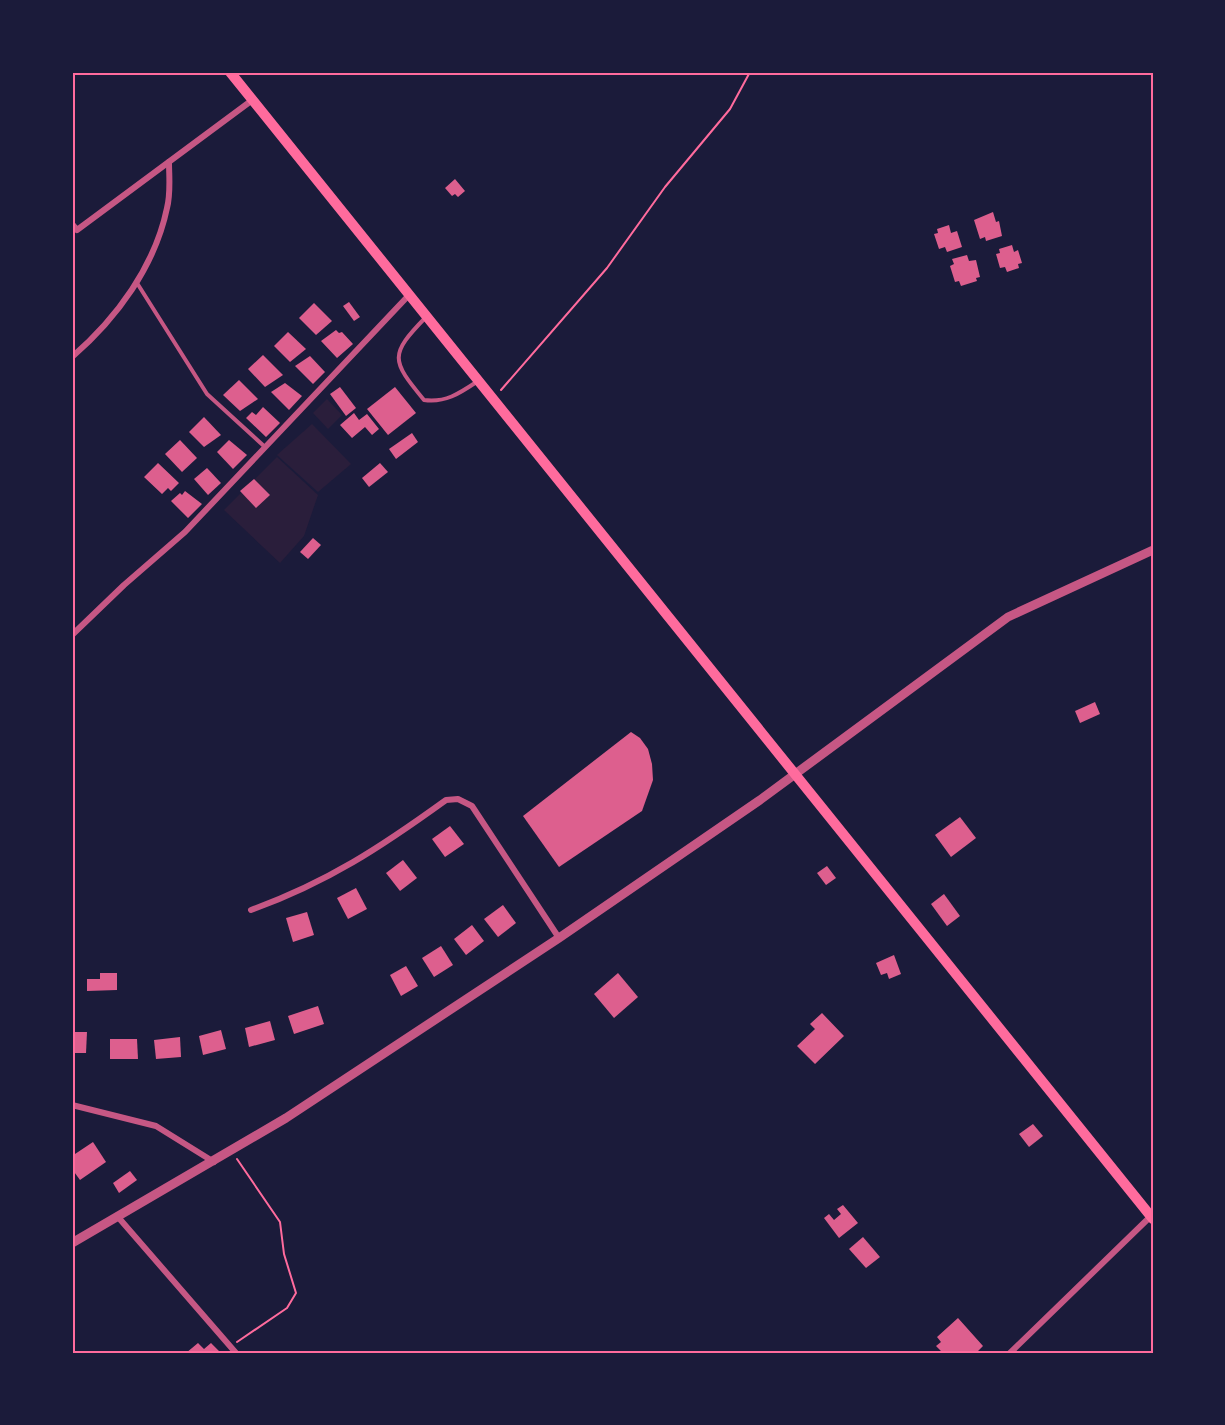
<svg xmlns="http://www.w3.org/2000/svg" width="1225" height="1425" viewBox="0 0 1225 1425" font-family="'Roboto Serif',serif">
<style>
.green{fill:#2a1e3b}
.building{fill:#dd5f8e}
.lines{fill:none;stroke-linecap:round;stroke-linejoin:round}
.path{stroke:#ff6b9d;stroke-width:2}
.service{stroke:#c65784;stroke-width:4}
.minor{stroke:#c65784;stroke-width:6}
.tertiary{stroke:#c65784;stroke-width:9}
.secondary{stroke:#ff6b9d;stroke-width:10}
.neatline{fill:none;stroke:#ff6b9d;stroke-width:2}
</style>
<rect width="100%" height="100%" fill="#1b1b3a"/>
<!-- green -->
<g class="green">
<polygon points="327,399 342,415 328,429 313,413"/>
<polygon points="312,424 351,464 318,492 277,455"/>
<polygon points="277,457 318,495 304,536 280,563 224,510"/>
</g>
<!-- building -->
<g class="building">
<polygon points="455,179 465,191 458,197 455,194 452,196 445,188"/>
<polygon points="993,212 996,222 999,221 1002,236 986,241 985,237 980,239 974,220"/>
<polygon points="949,225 951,233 957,231 962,247 947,252 945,247 939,249 934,234 938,233 937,229"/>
<polygon points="1012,245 1014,252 1018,250 1022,263 1018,264 1019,268 1007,272 1005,267 1000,268 996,254 1000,253 999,249"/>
<polygon points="967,255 969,261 976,260 980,277 976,278 977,281 961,286 959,281 955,282 950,266 954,264 952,259"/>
<polygon points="349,302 360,317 354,321 343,306"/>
<polygon points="314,303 332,321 316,335 299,318"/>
<polygon points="336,330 339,333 342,332 353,344 337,358 321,341"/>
<polygon points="288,332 306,349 290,362 274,346"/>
<polygon points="263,355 283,375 265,387 248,369"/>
<polygon points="310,356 325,372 313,384 295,366"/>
<polygon points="239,380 258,399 240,411 223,395"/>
<polygon points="285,383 302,396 289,410 271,392"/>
<polygon points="340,387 356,408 346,416 330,394"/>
<polygon points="395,387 416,413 388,435 367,409"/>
<polygon points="263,407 280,423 266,437 246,418 252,412 256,415"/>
<polygon points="354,413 359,420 367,414 379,429 372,435 365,427 352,438 340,425"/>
<polygon points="204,417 221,435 204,447 189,432"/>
<polygon points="412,433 418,442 396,459 389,449"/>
<polygon points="180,440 197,458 182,472 165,454"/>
<polygon points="229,440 247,455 233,469 217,452"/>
<polygon points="158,463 179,483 171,491 168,488 162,494 144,477"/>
<polygon points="380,463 388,472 369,487 362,478"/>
<polygon points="207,468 221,483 208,495 194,479"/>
<polygon points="254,479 270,495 256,508 240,491"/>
<polygon points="185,491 202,504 188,518 171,501 180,493 182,495"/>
<polygon points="313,538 321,545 308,559 300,552"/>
<polygon points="1095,702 1100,714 1080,723 1075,711"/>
<polygon points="631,732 640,738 648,749 652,764 653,780 642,811 559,867 523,816"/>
<polygon points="960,817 976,838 951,857 935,835"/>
<polygon points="450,826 464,844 445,857 432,839"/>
<polygon points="403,860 417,878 400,891 386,873"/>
<polygon points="827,866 836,878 826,885 817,873"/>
<polygon points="356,888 367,909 348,919 337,898"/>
<polygon points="944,894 960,916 947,926 931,904"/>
<polygon points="503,905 516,923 498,937 484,919"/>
<polygon points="307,912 314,935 293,942 286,918"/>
<polygon points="472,925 484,941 466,955 454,939"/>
<polygon points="441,946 453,965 434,977 422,958"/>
<polygon points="894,955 901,974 889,979 887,973 881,975 876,963"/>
<polygon points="406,966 418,986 401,996 390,975"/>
<polygon points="100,973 117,973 117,990 87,991 87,979 100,979"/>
<polygon points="618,973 638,997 614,1018 594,994"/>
<polygon points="318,1006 324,1024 294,1034 288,1016"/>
<polygon points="822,1013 844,1036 815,1064 797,1046 815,1029 810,1024"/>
<polygon points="270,1021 275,1040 249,1047 245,1028"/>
<polygon points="221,1030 226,1049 203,1055 199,1036"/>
<polygon points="72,1032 87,1032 86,1053 72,1053"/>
<polygon points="180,1037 181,1057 156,1059 154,1040"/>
<polygon points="110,1039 137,1039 138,1059 110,1059"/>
<polygon points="1033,1124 1043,1136 1029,1147 1019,1134"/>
<polygon points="93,1142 106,1162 80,1180 72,1169 72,1156"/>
<polygon points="130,1171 137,1180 119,1193 113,1183"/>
<polygon points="843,1205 858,1223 839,1238 824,1218 829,1214 834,1220 841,1214 837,1209"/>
<polygon points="863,1237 880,1257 866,1268 849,1249"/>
<polygon points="958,1318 983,1346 976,1353 943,1353 936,1346 941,1342 937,1337"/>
<polygon points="198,1343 204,1349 211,1343 221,1353 186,1353"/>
</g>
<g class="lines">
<!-- path -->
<g class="path">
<polyline points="501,390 607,268 665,187 730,109 750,72"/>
<polyline points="237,1342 287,1308 296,1293 284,1254 280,1222 237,1159"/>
</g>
<!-- service -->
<g class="service">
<polyline points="137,283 207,394 265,447"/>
<path d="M426,317c-37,38 -35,43 -2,83 22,3 36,-7 54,-19"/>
</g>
<!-- minor -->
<g class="minor">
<polyline points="72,224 77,230 251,101"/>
<path d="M72,357c45,-39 83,-91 95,-149 4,-15 2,-32 2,-46"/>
<polyline points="72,635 124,585 185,532 409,295"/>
<path d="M251,910c77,-28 130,-63 195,-110l12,-1 14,7 87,132"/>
<polyline points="72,1105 156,1126 214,1162"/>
<polyline points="118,1217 236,1353"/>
<polyline points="1010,1353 1151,1216"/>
</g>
<!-- tertiary -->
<polyline class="tertiary" points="72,1243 286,1118 559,938 760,800 1008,617 1153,550"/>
<!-- secondary -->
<polyline class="secondary" points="230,72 1153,1219"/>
</g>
<!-- border -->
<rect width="1225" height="1425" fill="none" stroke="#1b1b3a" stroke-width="147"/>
<rect x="74" y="74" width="1078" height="1278" class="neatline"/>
</svg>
